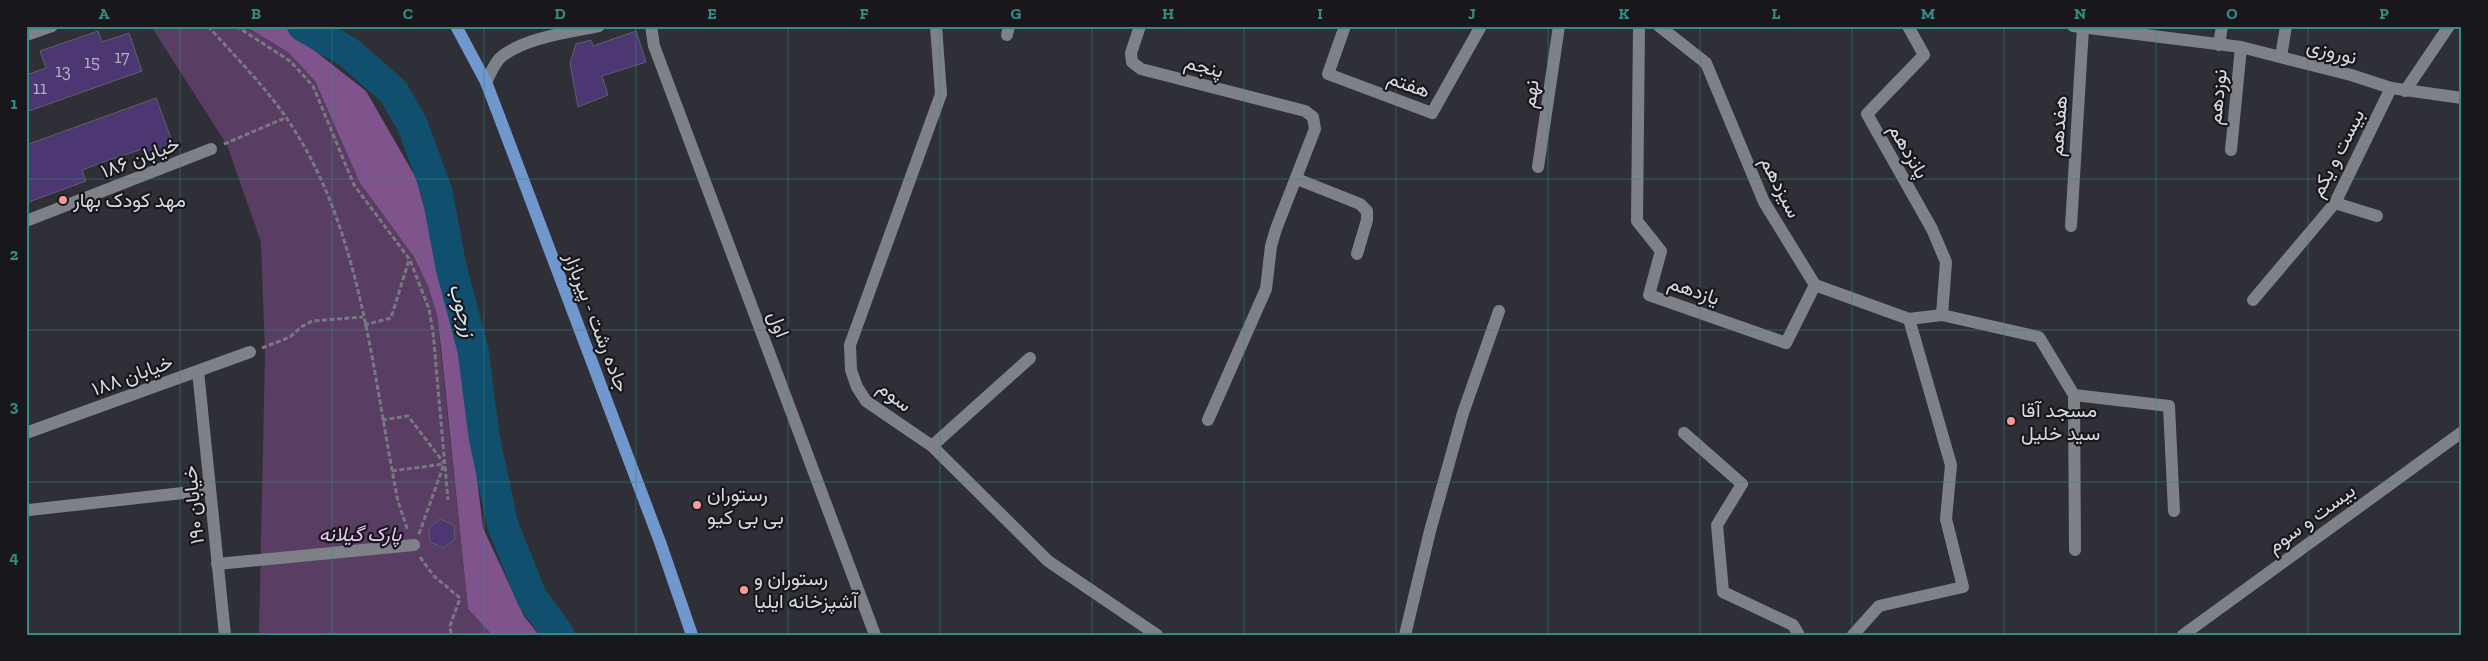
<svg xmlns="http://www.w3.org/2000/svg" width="2488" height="661" viewBox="0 0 2488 661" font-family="'Zilla Slab',Vazirmatn,serif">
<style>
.green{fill:#5a3d62}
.forest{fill:#7f538c}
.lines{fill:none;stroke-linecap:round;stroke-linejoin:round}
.river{stroke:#114f6f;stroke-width:31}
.building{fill:#4c3773;stroke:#615f66}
.path{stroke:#787980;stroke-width:3;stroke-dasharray:5 2.5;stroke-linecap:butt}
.minor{stroke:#7f8189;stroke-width:12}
.primary{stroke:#7197cf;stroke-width:12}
.grid{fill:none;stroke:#378a85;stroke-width:1;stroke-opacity:0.55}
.poi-dot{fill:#f59b9c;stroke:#18181c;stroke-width:2}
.labels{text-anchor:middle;stroke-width:4.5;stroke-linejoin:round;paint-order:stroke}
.number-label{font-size:18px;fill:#b6b1c4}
.street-label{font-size:20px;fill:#d9dadf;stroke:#18181c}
.poi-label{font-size:20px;fill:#d9dadf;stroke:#18181c;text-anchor:start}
.park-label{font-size:20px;font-style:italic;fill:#eac4f6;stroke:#18181c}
.water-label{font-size:21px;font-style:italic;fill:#d2e5f1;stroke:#18181c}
.neatline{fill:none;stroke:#378a85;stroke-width:2}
.grid-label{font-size:16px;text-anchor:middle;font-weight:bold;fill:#378a85}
</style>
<rect width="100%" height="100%" fill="#2f3037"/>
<!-- green -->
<polygon class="green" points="151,26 245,26 288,52 315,81 360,183 414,257 428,286 437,315 468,609 492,635 259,635 265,355 261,242 227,145"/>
<!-- forest -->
<polygon class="forest" points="245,26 283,26 366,91 416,178 460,339 483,528 524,616 539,635 492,635 468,609 441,347 437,315 428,286 414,257 360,183 315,81 288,52"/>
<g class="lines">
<!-- river -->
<polyline class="river" points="303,26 348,52 393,91 412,124 437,192 451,267 473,350 484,436 503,526 532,598 559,635"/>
</g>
<!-- building -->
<g class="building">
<polygon points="98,31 102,42 129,33 142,71 26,112 26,75 46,68 40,51"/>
<polygon points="636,31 646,62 602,76 608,95 578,107 570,63 576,44 591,40 593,46"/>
<polygon points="156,98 175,149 146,160 142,149 112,159 82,170 86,181 26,203 26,145"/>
<polygon points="440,519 454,525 455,539 444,548 430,542 429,528"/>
</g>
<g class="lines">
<!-- path -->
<g class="path">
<path d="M208,26c30,34 63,66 87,105 68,108 78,247 103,370l10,30"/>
<polyline points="236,26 290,61 313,86 354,185 410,260 429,309 433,332 448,500"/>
<polyline points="224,144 285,118"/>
<polyline points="364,325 391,318 409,260"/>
<polyline points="262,348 290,337 301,327 312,321 363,317"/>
<polyline points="382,420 408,416 444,463"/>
<polyline points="392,471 444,464"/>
<polyline points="419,534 444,464"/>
<polyline points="420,557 434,576 460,598 450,626 451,635"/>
</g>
<!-- minor -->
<g class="minor">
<polyline points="651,26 654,46 875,635"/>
<polyline points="936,26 941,94 850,345 851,370 857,387 866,401 932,446 1048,561 1157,635"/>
<polyline points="1140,26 1131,53 1132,62 1141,69 1305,111 1313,117 1315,129 1276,229 1271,246 1266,289 1208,420"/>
<polyline points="1345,26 1328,74 1432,113 1481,26"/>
<polyline points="1639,26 1637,221 1661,251 1649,295 1786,343 1815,285"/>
<polyline points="1659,26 1706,63 1764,202 1815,285 1909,319 1942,315 2039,337 2074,395 2075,550"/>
<polyline points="1908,26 1924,55 1867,114 1932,229 1946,262 1942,315"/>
<polyline points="2073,26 2241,47 2351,75 2391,88 2462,98"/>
<polyline points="26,35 52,26"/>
<polyline points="1007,35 1009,26"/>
<polyline points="2219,45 2222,26"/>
<polyline points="2281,57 2286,26"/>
<path d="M486,82c4,-7 8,-18 14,-24 23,-20 70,-26 99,-32"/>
<polyline points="2405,91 2449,26"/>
<polyline points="2231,150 2241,47"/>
<polyline points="1538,167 1559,26"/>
<polyline points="1297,179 1360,204 1367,211 1367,220 1357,254"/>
<polyline points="2335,203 2377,216"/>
<polyline points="26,221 211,149"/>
<polyline points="2071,226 2083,28"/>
<polyline points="2253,300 2335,203 2391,88"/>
<polyline points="198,371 225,635"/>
<polyline points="2074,395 2169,406 2174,511"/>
<polyline points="26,433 250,352"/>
<polyline points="1684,433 1742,484 1717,525 1723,592 1793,625 1799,635"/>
<polyline points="932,446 1030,358"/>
<polyline points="29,510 210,490"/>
<polyline points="217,564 414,545"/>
<polyline points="1405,635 1430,531 1463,413 1499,311"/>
<polyline points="1853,635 1879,606 1963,587 1946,519 1951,465 1909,319"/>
<polyline points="2183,635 2462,432"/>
</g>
<!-- primary -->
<polyline class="primary" points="456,26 486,82 499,116 660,542 692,635"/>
</g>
<!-- grid -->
<path class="grid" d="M180,26v609M332,26v609M484,26v609M636,26v609M788,26v609M940,26v609M1092,26v609M1244,26v609M1396,26v609M1548,26v609M1700,26v609M1852,26v609M2004,26v609M2156,26v609M2308,26v609M26,179h2436M26,330h2436M26,482h2436"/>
<!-- markers -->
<g class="poi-dot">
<circle cx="63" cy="200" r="5"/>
<circle cx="2011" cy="421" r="5"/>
<circle cx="697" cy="505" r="5"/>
<circle cx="744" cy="590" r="5"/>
</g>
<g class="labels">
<!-- number labels -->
<g class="number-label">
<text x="122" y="63">17</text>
<text x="92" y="68">15</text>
<text x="63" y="77">13</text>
<text x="40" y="94">11</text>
</g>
<!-- street labels -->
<g class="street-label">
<text transform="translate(2332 51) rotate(15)" y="7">نوروزی</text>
<text transform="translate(1204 66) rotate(15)" y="7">پنجم</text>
<text transform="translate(1409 84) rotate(20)" y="7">هفتم</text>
<text transform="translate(1530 94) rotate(-82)" y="7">نهم</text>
<text transform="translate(2217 97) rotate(-84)" y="7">نوزدهم</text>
<text transform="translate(2058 126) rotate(-86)" y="7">هفدهم</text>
<text transform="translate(1909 151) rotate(60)" y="7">پانزدهم</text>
<text transform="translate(2337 153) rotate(-63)" y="7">بیست و یکم</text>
<text transform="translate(140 157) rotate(-21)" y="7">خیابان ۱۸۶</text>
<text transform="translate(1781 187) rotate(63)" y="7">سیزدهم</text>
<text transform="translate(1694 290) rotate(19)" y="7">یازدهم</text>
<text transform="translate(597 322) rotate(69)" y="7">جاده رشت - پیربازار</text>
<text transform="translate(779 324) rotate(69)" y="7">اول</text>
<text transform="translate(132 375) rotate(-20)" y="7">خیابان ۱۸۸</text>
<text transform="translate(895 396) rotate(38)" y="7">سوم</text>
<text transform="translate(193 505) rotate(-96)" y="7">خیابان ۱۹۰</text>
<text transform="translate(2311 518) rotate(-36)" y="7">بیست و سوم</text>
</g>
<!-- poi labels -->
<g class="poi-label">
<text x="73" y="207">مهد کودک بهار</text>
<text x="2021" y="417">مسجد آقا<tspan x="2021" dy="23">سید خلیل</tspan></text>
<text x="707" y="501">رستوران<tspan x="707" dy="23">بی بی کیو</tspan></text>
<text x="754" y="585">رستوران و<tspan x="754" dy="23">آشپزخانه ایلیا</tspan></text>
</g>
<!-- park labels -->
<g class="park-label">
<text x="360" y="541">پارک گیلانه</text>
</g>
<!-- water labels -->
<g class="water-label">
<text transform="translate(463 310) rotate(75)" y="7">زرجوب</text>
</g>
</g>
<!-- border -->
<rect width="2488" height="661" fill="none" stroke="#18181c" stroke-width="55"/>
<rect x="28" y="28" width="2432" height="606" class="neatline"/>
<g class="grid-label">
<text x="104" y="19">A</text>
<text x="256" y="19">B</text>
<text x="408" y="19">C</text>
<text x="560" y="19">D</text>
<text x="712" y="19">E</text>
<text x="864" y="19">F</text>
<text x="1016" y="19">G</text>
<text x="1168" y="19">H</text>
<text x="1320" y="19">I</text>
<text x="1472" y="19">J</text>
<text x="1624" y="19">K</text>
<text x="1776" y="19">L</text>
<text x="1928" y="19">M</text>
<text x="2080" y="19">N</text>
<text x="2232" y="19">O</text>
<text x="2384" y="19">P</text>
<text x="14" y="109">1</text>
<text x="14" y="260">2</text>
<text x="14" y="412">3</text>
<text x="14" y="563">4</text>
</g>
</svg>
